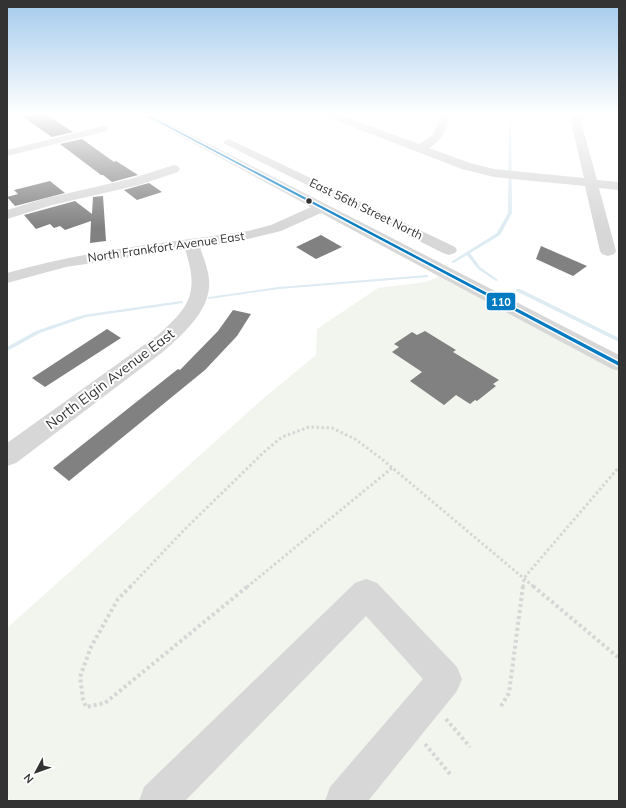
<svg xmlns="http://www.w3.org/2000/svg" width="626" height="808" viewBox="0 0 626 808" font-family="Mulish,sans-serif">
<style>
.green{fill:#f1f5ed}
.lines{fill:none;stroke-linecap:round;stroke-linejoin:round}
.stream{fill:#ddebf3;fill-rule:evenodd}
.building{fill:#818181}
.path-far1{stroke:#d6d6d6;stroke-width:3;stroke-dasharray:2.5 2.5;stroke-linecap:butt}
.path{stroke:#d6d6d6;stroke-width:4;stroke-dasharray:3 3;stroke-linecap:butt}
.minor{fill:#d7d7d7;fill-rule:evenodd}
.bus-1-casing{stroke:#fff;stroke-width:3}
.bus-1{fill:#007ac2;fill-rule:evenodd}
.bus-dot{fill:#333;stroke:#fff;stroke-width:1.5}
.labels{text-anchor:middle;stroke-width:4;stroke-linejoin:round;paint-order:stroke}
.far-street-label{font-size:12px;fill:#333;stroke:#fff}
.street-label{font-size:14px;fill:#333;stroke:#fff}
.line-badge{stroke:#fff;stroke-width:1.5}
.badge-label{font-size:11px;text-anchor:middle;font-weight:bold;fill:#fff}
</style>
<rect width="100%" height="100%" fill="#fff"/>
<!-- green -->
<polygon class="green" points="440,276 619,372 619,801 9,801 7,785 7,628 265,397 316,355 317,329 378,288 426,282"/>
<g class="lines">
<!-- stream -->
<g class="stream">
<polygon points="509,115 511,115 512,213 500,235 470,253 480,267 497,279 498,280 496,281 478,269 467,255 454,263 451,262 497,233 508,213"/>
<polygon points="427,275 428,275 428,277 279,289 209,299 207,298 209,297 279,287"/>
<polygon points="516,289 520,289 619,338 619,342 516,291"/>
<polygon points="181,301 183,301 183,303 86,317 40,333 7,351 7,347 36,331 83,315"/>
</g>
</g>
<!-- building -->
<g class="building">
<polygon points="20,115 47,115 73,132 52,137"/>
<polygon points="82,139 114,162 116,161 138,175 112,182 103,175 101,175 60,144"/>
<polygon points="50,181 65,193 15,206 7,197 18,194 14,190"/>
<polygon points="149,183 162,192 137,200 124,190"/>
<polygon points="103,196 106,241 90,243 91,221 65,230 60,226 54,228 50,224 36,229 24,215 75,201 92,214 93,197"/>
<polygon points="321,235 342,247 316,259 296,247"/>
<polygon points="541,246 587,266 573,276 536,259"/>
<polygon points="233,310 251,314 237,336 205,370 69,481 53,468 178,369 180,370 218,331"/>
<polygon points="107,329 121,338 45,387 32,378"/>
<polygon points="425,331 456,350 453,352 499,380 493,384 496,386 477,401 475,400 470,404 456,395 444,405 410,381 422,372 392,352 399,347 394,344 412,332 417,335"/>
</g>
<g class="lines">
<!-- path-far1 -->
<g class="path-far1">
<polyline points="130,587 185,529 264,452 282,437 309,427 332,428 355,439 383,460 534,587"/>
<polyline points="247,587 392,468"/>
<polyline points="523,587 524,578 619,467"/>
</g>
<!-- path -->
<g class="path">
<polyline points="131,586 118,599 91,647 80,677 83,699 86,707 105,703 248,586"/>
<polyline points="533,586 619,658"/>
<polyline points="501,706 509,693 523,586"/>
<polyline points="446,719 470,747"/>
<polyline points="425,744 450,774"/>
</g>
<!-- minor -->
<g class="minor">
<path d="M141,115h12l466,240v16l-7,-2 -291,-156 -40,18 -33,8 -48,8c3,10 8,21 9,32 3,30 -25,54 -45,72l-148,112 -9,3v-23l151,-108c33,-29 41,-43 27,-86l-119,18 -59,16v-10c79,-23 160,-30 241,-42l23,-6 40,-18z"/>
<path d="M326,115h14l79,29 14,-9 7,-20h10c-3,14 -7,25 -21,33l41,15 24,6 90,9 -13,-56 2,-7h10l-2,7 16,58 22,2v8l-20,-2 17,63 -2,3 -6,2 -6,-2 -2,-3 -15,-65 -91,-9 -32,-8 -135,-52z"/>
<polygon points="103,126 107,127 108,129 107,131 7,156 7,150"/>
<polygon points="229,139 455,247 457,250 455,253 449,255 443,253 225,144 223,142"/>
<polygon points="174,165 178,166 180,169 178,172 139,185 52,205 7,219 7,210 43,199 130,179"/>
<polygon points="366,579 377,583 457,667 462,679 457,691 368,801 325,801 330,787 423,679 366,616 185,801 139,801 144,787 355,583"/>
</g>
<defs>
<polygon id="bus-1" points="145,115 148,115 619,362 619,366"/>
</defs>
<!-- bus-1 casing -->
<use href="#bus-1" class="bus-1-casing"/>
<!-- bus-1 -->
<use href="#bus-1" class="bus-1"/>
</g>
<!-- sky -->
<linearGradient id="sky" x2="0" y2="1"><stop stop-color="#a3caec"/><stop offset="0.5" stop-color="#fff"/><stop offset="1" stop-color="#fff" stop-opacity="0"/></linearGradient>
<rect width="626" height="228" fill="url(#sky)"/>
<!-- markers -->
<circle class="bus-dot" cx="309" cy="201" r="3.5"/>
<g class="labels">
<!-- far-street labels -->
<g class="far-street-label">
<text transform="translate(366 209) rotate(26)" y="4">East 56th Street North</text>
<text transform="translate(166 247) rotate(-8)" y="4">North Frankfort Avenue East</text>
</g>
<!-- street labels -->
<g class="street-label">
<text transform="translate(110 379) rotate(-37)" y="5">North Elgin Avenue East</text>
</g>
</g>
<rect class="line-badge" x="486" y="292" width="30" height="19" rx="4" fill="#007ac2"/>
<g class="badge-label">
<text x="501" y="306">110</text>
</g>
<!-- border -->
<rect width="626" height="808" fill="none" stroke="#333333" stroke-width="16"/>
<!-- north arrow -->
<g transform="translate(36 772) rotate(229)" stroke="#ffffff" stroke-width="3" paint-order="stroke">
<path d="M0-3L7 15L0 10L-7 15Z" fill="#333333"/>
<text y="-6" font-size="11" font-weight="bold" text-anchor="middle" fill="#333333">N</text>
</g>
</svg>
